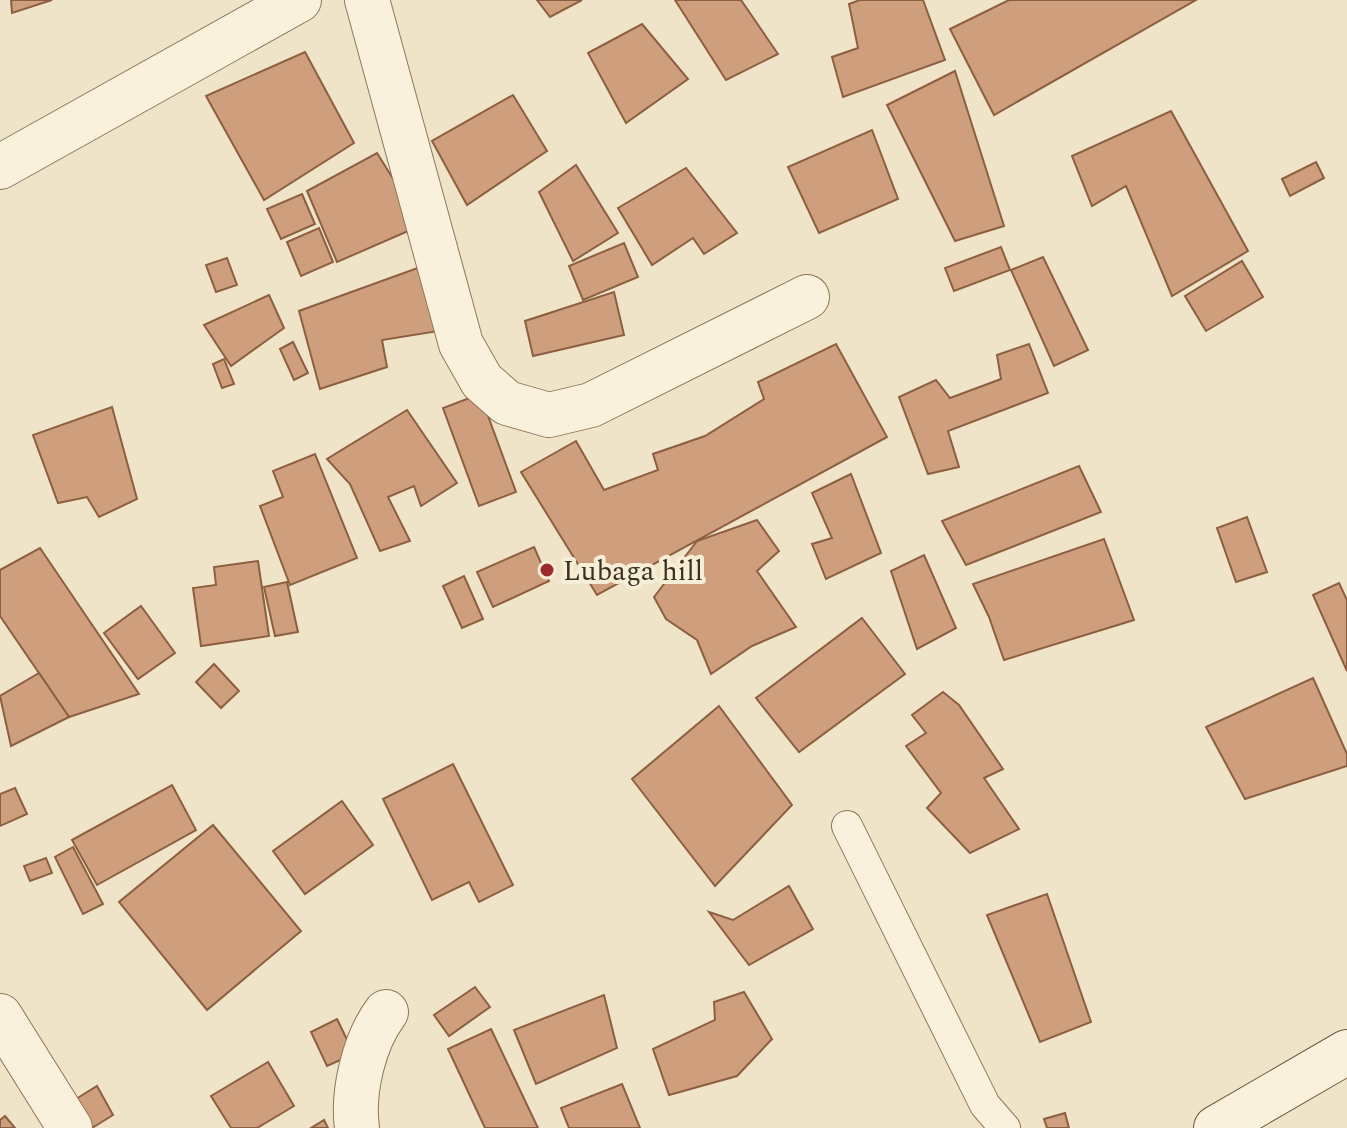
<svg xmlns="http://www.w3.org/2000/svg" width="1347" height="1128" viewBox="0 0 1347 1128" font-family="Spectral,serif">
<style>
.building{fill:#cf9f7d;stroke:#8d5f41;stroke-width:2}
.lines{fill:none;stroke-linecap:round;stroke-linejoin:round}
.service-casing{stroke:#8d765c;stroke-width:32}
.minor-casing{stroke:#8d765c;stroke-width:46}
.secondary-casing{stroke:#6f573f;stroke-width:46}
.service{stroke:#faf1dc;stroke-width:30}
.minor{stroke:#faf1dc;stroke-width:44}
.secondary{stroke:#faf1dc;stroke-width:44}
.poi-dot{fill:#9e2a2b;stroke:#f7eed8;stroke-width:3}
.labels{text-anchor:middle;stroke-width:8;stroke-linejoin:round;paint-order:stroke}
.poi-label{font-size:28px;fill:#3d2e20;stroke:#f7eed8;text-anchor:start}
</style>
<rect width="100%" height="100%" fill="#f0e4c8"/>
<!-- building -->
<g class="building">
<polygon points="11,0 52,0 12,13"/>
<polygon points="537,0 582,0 550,17"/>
<polygon points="675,0 741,0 778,54 726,80"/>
<polygon points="860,0 923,0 945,60 843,97 832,57 858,48 849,4"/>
<polygon points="1009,0 1196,0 994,115 950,29"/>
<polygon points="642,24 688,79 626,123 588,53"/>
<polygon points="305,52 354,143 264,200 206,96"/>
<polygon points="955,71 1004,226 955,241 887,105"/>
<polygon points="513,95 547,151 467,205 432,141"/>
<polygon points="1171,111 1248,251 1172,296 1126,186 1092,206 1072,156"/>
<polygon points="872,130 898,199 819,233 788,167"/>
<polygon points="377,153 422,225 337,262 307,191"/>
<polygon points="1316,162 1324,178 1290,196 1282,179"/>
<polygon points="576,165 618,233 573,261 539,192"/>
<polygon points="686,168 737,233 704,254 693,238 652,265 618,208"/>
<polygon points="302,194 315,224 281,239 267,209"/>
<polygon points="319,228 333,262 301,276 287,242"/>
<polygon points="624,243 638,277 583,300 569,266"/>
<polygon points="1001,247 1010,270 954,291 945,268"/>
<polygon points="1043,257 1088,350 1054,366 1011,270"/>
<polygon points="227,258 237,285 216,292 206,265"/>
<polygon points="1242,261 1263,297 1206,331 1185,296"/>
<polygon points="434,262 451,329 382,340 387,367 320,389 299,311"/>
<polygon points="614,292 624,335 533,356 525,321"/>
<polygon points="269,295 284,328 231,366 204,325"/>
<polygon points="293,342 308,373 294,380 280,349"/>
<polygon points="836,344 887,437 597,595 521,472 576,441 604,490 658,470 653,454 705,436 764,399 758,382"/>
<polygon points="1029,344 1048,393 948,431 959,467 928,474 899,397 936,380 950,398 1001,379 997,355"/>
<polygon points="224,359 234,384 222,388 213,364"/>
<polygon points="480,394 516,492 479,506 443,408"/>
<polygon points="112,407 137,499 99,517 87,497 58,503 33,435"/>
<polygon points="407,410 457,483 421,506 414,486 388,497 410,541 380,551 350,484 327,459"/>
<polygon points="315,454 357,558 290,585 260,506 283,497 273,471"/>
<polygon points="1079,466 1101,512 966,565 942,521"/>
<polygon points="851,474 881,553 826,579 812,544 832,538 812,493"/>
<polygon points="1247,517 1267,572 1236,582 1217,528"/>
<polygon points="757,520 779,551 757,571 796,627 752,646 711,674 697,640 666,619 654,597 697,541"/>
<polygon points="1104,539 1134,620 1004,660 989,617 973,584"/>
<polygon points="534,547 549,581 493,607 477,572"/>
<polygon points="40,548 139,694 69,717 0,616 0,570"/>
<polygon points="924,555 956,628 917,649 891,571"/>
<polygon points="258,561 269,636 201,646 193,588 216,585 214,567"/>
<polygon points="464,576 483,619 462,628 443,586"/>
<polygon points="287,582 298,632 275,636 264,587"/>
<polygon points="1339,583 1347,600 1347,671 1313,595"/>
<polygon points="141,606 175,653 138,679 104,633"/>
<polygon points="862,618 905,674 799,752 756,698"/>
<polygon points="214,664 239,691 221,708 196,682"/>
<polygon points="39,673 69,717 11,746 0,696"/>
<polygon points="1313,678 1347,754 1347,766 1245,799 1206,727"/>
<polygon points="943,692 959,705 1003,769 984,778 1019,829 970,853 927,808 941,793 906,746 926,733 912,715"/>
<polygon points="719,706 792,805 715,886 632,779"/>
<polygon points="453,764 513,885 479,902 469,882 432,900 383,799"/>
<polygon points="172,785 196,830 97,885 72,840"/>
<polygon points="15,788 27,814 0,826 0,794"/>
<polygon points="342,801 373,845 305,894 273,851"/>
<polygon points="213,825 301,931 207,1010 119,902"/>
<polygon points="73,847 103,904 83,914 55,857"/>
<polygon points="46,858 52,873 30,881 24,866"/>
<polygon points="789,886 813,929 749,965 709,912 733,920"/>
<polygon points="1047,894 1091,1022 1040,1042 987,915"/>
<polygon points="475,987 490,1007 449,1036 434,1015"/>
<polygon points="744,992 772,1039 737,1076 669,1095 653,1049 715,1020 714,1002"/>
<polygon points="604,995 617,1048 536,1084 514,1030"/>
<polygon points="337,1019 354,1054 327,1066 311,1032"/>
<polygon points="491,1029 538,1128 485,1128 448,1049"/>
<polygon points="268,1062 294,1106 257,1128 231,1128 211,1096"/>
<polygon points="622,1084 640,1128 569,1128 561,1108"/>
<polygon points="97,1086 113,1115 92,1128 76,1099"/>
<polygon points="1065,1113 1069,1128 1047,1128 1044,1119"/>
<polygon points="5,1116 15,1128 0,1128 0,1120"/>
<polygon points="324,1120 328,1128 311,1128"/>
</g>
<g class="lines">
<defs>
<polyline id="service" points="847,826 985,1105 1005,1128"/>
<g id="minor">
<polyline points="367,0 461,344 482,381 507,403 549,415 591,405 807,297"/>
<polyline points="0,167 299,0"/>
<polyline points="0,1016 70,1128"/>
<path d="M357,1128c-5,-36 7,-87 29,-116"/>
</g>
<polyline id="secondary" points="1216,1128 1347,1052"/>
</defs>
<!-- service casing -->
<use href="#service" class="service-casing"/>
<!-- minor casing -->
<use href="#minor" class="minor-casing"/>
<!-- secondary casing -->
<use href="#secondary" class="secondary-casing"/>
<!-- service -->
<use href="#service" class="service"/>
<!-- minor -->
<use href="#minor" class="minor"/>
<!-- secondary -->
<use href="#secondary" class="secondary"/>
</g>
<!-- markers -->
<circle class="poi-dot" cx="547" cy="570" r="8"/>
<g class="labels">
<!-- poi labels -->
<g class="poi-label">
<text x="563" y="580">Lubaga hill</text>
</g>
</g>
</svg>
